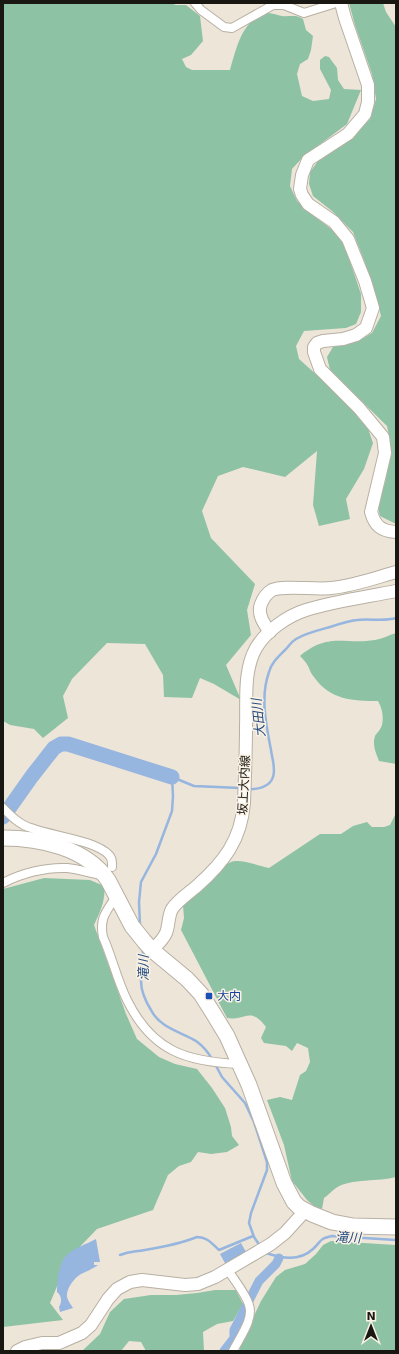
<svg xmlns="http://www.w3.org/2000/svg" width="399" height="1354" viewBox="0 0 399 1354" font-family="'DejaVu Sans','Noto Sans JP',sans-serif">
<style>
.forest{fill:#8ec2a4}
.water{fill:#96b5df}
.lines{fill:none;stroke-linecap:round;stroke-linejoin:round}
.stream{stroke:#96b5df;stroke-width:2.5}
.canal{stroke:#96b5df;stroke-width:9}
.river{stroke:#96b5df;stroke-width:15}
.street-casing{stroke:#b7b0a3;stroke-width:10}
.secondary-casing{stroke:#b7b0a3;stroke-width:14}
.highway-casing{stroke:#b7b0a3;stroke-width:17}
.street{stroke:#fff;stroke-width:8}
.secondary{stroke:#fff;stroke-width:12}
.highway{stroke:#fff;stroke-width:15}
.transit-dot{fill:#1a4fb4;stroke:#faf2e5;stroke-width:1.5}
.labels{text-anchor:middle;stroke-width:3;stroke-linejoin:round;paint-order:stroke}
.street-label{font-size:12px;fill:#191712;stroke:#faf2e5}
.transit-label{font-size:12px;fill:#164399;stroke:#faf2e5;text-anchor:start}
.water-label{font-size:13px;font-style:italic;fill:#254c81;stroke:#faf2e5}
</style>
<rect width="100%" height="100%" fill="#ede5d8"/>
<!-- forest -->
<g class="forest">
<path d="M3,3h168l5,2h10l14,11 3,25 -12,14 -9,4 4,8 6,3h38c6,-20 11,-47 33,-56 6,-3 13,1 19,2 7,1 14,-2 21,3l3,11 7,6 -2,14 -3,9 -8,5 -3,10 5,22 11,5 16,-2 2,-9 -11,-21v-9l5,-4 4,1 8,11 1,12 6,9 17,1 -14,34 -44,33 -11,12 -2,17 7,15 16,14 18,14 12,12 18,53v18l-5,12 -10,4 -42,3 -8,15 3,13 50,45 17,19 7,20 -9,26 -18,30 4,20 -31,7 -6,-21 4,-54 -32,26 -42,-10 -25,9 -16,35 9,27 44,46 -8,26 4,25 -25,30 15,35 -27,-16 -14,-6 -8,20 -28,-1 -1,-22 -18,-31 -38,-1 -35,36 -9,17 5,22 -25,20 -9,-9 -24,-4 -7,-4z"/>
<polygon points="349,3 383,3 386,12 396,27 396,524 380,516 377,503 385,483 390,459 390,440 387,426 330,370 327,357 333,347 362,339 372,333 381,316 377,300 364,260 353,232 332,211 313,196 309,184 310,172 318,161 353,136 370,119 376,99 372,74 355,25"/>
<path d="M396,633v131l-17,-3c-3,-8 -7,-16 -4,-25 2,-3 6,-7 7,-11 2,-8 0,-17 -4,-24 -25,0 -48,-1 -64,-24 -3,-3 -4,-7 -6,-11 -2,-4 -5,-7 -8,-10 29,-24 44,-11 75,-16 7,-1 14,-5 21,-7z"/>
<path d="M396,813v364c-17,5 -45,1 -60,11 -5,3 -7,7 -12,10l-2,11 -8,-3 -7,-6 -15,-19 -8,-36 -17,-45 13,-3 12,3 8,-25 6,-4 4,-9 -2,-14 -11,-5 -5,8 -6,-5 -22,-3 -3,-5 5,-11c-16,-21 -20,-6 -39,-9l-46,-88 3,-12 -1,-13c10,-10 39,-43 52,-44 9,-1 25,5 34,7l51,-34h21l12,-8 14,-4 5,5h12l6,-2z"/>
<path d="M44,878l46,2 14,6c2,14 -4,26 -10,39l32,89 11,25 22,18 16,7 22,5 15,19 13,20 6,19 1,9 7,9 -12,7 -16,2 -13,-2 -7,10 -12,4 -11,9 -15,35 -56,19 -28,29 -19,45 13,17 -60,7v-438z"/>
<polygon points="331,1241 396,1245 396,1351 240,1351 240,1345 261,1301 276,1277 285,1270 305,1264 316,1254 323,1245"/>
<polygon points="215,1290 236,1290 243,1304 233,1321 217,1324 203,1332 204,1351 146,1351 141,1342 129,1341 121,1351 82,1351 100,1334 110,1312 124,1299 151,1295 176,1295 197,1293"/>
</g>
<!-- water -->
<g class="water">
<path d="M96,1239l4,23h-6v3h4c-5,4 -11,6 -17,9 -7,4 -15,15 -14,23 1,4 4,8 6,11l-13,4 -1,-5c3,-5 3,-11 -2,-15 0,-10 2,-29 9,-36 7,-8 21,-12 30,-17z"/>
<polygon points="241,1243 246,1252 226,1265 220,1254"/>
</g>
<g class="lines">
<!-- stream -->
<g class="stream">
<path d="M247,789c10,1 23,-2 26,-12 3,-9 -1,-18 -2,-27 -5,-26 -11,-53 -2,-78 3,-10 9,-15 16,-22 4,-4 6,-8 11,-11 10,-6 23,-9 34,-12 9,-3 18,-6 27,-7 13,-2 26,2 39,-2"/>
<polyline points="140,925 139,902 141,882 156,854 172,811 173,796 172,777 194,786 240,788"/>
<path d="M142,948c4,11 -2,22 -1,33 0,10 5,21 10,29 9,18 30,22 45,31 7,5 12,11 16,18"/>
<polyline points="215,1064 222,1077 245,1103 254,1122 267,1162 267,1170 251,1213 249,1223 254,1237 260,1246"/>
<path d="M264,1252l2,1c15,5 33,9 47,-4 9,-8 5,-10 19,-13l64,4"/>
<path d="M120,1255c10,-4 15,-3 25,-5 18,-3 35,-6 52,-13 11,0 15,7 22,13l34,-14"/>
</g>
<!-- canal -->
<polyline class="canal" points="224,1351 234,1338 234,1330 259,1281 276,1264 279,1258"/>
<!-- river -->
<polyline class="river" points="3,817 32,776 54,748 61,744 68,744 172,777"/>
<defs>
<g id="street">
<polyline points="195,3 201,10 224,27 232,28 273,5 284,5 304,13 336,3"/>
<path d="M3,808c8,8 17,17 28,20 20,8 64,12 78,27 4,4 3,8 3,12"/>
<path d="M3,883c19,-10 43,-16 64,-15 11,1 23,5 34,7"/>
<path d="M117,895c-10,16 -18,22 -14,42 9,20 14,43 24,63 25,51 59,62 113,64"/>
<path d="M228,1270c6,10 18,24 21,35 5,15 -10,33 -16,46"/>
</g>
<g id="secondary">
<path d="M341,3l4,15 23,67v17l-3,12 -17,20 -40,26 -6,15 -2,14 2,6 6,9 26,18 14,17 17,42 8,27 -7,20 -10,7 -13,4 -20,2 -6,2 -3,4v5l6,17 39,39 24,29 2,16 -14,59c4,14 10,19 25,20"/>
<path d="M270,632c-6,-8 -13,-18 -9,-28 2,-5 6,-11 11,-14 12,-5 44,0 59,-2 22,-2 44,-10 65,-16"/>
<path d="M152,950c5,-5 11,-10 14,-17 3,-7 2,-17 6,-24 6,-9 17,-16 25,-23 27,-24 44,-46 47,-83 1,-26 2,-51 2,-77 1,-25 -3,-55 10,-78 10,-17 31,-32 50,-38 29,-9 60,-13 90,-19"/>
<polyline points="17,1351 25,1347 42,1343 59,1343 82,1333 91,1325 108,1299 117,1289 130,1282 142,1280 185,1285 198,1284 215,1277 271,1244 285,1233 305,1211"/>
</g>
<path id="highway" d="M3,838c37,0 83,10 105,42l24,46 12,15 8,9 35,29 14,15 12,19 14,23 22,49 35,98 10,19 5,5 13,7 20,8 21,4 43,1"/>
</defs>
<!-- street casing -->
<use href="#street" class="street-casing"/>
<!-- secondary casing -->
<use href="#secondary" class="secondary-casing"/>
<!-- highway casing -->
<use href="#highway" class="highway-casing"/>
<!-- street -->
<use href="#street" class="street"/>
<!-- secondary -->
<use href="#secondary" class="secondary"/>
<!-- highway -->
<use href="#highway" class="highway"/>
</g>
<!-- markers -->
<rect class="transit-dot" x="205" y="992" width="8" height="8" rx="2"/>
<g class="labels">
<!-- street labels -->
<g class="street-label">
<text transform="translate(244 785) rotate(-87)" y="4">坂上大内線</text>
</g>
<!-- transit labels -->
<g class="transit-label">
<text x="217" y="1000">大内</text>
</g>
<!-- water labels -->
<g class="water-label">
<text transform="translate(258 718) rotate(-96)" y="5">大田川</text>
<text transform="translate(143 968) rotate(-90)" y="5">滝川</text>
<text transform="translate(348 1237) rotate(2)" y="5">滝川</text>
</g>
</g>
<!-- border -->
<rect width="399" height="1354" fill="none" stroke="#191712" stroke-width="8"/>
<!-- north arrow -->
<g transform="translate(371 1326)" stroke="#faf2e5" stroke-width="3" paint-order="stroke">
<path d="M0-3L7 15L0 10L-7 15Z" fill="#191712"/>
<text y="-6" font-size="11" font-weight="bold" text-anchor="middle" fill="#191712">N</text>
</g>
</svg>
